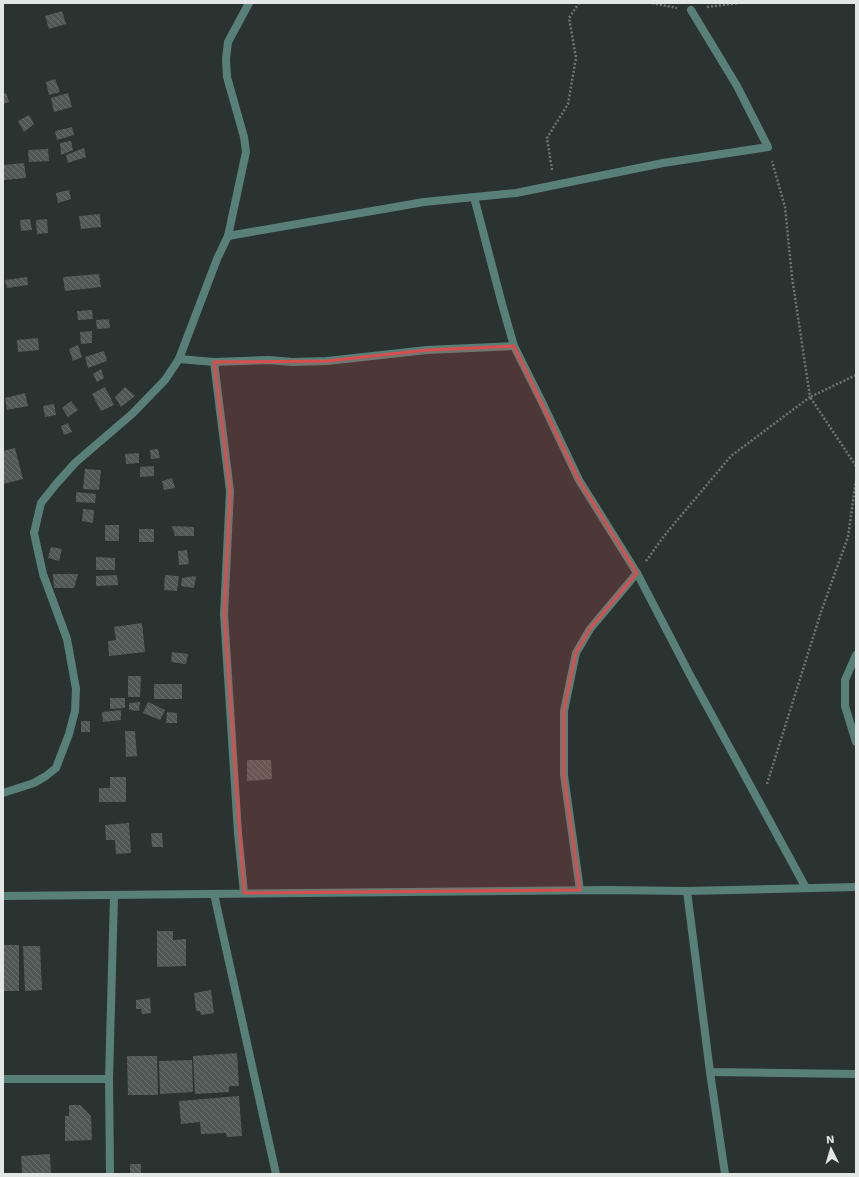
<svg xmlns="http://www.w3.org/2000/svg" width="859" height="1177" viewBox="0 0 859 1177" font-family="'Work Sans',sans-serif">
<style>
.building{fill:url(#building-back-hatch)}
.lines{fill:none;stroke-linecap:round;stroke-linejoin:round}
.path{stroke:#6e7573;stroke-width:2.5;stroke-dasharray:2 2;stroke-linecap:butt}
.service{stroke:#598078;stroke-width:8}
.minor{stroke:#598078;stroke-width:8}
.marked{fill:#d84e4e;fill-opacity:0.2;stroke:#d84e4e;stroke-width:3;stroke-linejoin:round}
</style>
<defs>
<pattern id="building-back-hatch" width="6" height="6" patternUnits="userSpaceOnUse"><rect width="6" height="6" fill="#505856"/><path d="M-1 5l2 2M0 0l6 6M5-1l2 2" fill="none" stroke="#69706e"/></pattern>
</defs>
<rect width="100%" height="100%" fill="#2b3331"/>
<!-- building -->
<g class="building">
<polygon points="62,11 66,24 49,29 45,16"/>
<polygon points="55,79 60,92 49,95 46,82"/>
<polygon points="6,93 9,102 3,104 3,94"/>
<polygon points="68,93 72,107 54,112 51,98"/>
<polygon points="29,115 34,124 24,132 18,121"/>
<polygon points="72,127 74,135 57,140 55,131"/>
<polygon points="71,141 73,150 61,155 60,143"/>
<polygon points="84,148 86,157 68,163 66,155"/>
<polygon points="48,149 49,161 29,162 28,150"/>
<polygon points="24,163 26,178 4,180 3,165"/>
<polygon points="69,190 71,199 58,203 56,193"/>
<polygon points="100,214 101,227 81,229 79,216"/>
<polygon points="30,219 32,230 21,231 20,220"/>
<polygon points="47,219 48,233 37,234 36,220"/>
<polygon points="99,274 101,287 65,291 63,277"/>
<polygon points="27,277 28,285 7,288 5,280"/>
<polygon points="92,310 93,319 78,320 77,311"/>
<polygon points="109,319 110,328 97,329 96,320"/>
<polygon points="92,331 92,343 81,344 80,332"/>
<polygon points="38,338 39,350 18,352 17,340"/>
<polygon points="78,345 82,357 73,361 69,349"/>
<polygon points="104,351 107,361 88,368 85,357"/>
<polygon points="101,369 104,378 97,382 93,374"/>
<polygon points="105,387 114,405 101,411 92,394"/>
<polygon points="125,387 135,396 121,407 115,397"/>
<polygon points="25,393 28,406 7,410 5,398"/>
<polygon points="71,401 78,410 68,417 62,408"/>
<polygon points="54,404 56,415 45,417 43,406"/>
<polygon points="68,423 72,432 64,435 61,426"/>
<polygon points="15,448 23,479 3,484 3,451"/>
<polygon points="158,449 160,458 151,459 150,450"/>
<polygon points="139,453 139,463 126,464 125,454"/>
<polygon points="154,466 154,476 140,477 140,467"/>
<polygon points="85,469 101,470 99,490 83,489"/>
<polygon points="172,478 175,488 164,490 162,481"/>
<polygon points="76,492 96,494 95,503 76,502"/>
<polygon points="83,509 94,510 93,523 82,521"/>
<rect x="105" y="525" width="14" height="16"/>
<polygon points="172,526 194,527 194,536 175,536"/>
<rect x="139" y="529" width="15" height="13"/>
<polygon points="51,547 62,549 59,561 48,558"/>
<polygon points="187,550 189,564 179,565 178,551"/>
<polygon points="96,557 115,558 115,570 96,570"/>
<polygon points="53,574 78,574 74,588 54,588"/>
<polygon points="117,575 118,585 96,586 96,576"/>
<polygon points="165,575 179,576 177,591 164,590"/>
<polygon points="196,576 194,588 181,586 182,578"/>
<polygon points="142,623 145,652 109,656 108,641 116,640 114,627"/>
<polygon points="172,652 188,654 186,664 171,662"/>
<polygon points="128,676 141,676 140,697 128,697"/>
<rect x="154" y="684" width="28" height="15"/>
<polygon points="110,698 125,698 125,708 110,709"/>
<polygon points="140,702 139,711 129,710 129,703"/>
<polygon points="148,702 165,710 160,720 143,713"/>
<polygon points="121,710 121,720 103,722 102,712"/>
<polygon points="167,712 177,713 177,723 166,723"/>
<rect x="81" y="721" width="9" height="11"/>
<polygon points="125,731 135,731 137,756 126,757"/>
<polygon points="247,760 271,760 272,779 247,781"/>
<polygon points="110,777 126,777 126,802 99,802 99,788 110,788"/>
<polygon points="129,823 131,853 116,854 115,840 106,840 105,825"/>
<polygon points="151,833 162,833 163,847 152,847"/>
<polygon points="157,931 173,931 173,940 186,939 186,966 157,967"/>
<rect x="3" y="945" width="16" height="46"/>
<polygon points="23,946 40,946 42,990 25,991"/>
<polygon points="211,990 214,1013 201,1015 200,1011 196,1011 194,993"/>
<polygon points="150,998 151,1013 142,1014 141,1009 136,1009 136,1000"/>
<polygon points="237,1053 239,1086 229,1086 229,1092 195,1094 193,1056"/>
<polygon points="127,1056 157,1056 158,1095 128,1095"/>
<polygon points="192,1060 193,1092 160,1094 159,1061"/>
<polygon points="239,1096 242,1136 227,1137 226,1133 201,1134 200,1122 181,1124 179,1101"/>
<polygon points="69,1105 80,1105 91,1116 92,1140 65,1141 65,1116 69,1116"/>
<polygon points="50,1154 51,1174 22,1174 21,1156"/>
<rect x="130" y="1164" width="11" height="10"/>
</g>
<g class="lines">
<!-- path -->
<g class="path">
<polyline points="652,3 677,8"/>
<polyline points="707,7 738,3"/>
<polyline points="552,170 547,138 568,104 576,58 569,18 579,3"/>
<polyline points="856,375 810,397 856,466"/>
<polyline points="646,561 664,536 731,456 810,397 792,277 785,207 772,161"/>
<polyline points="767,784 821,612 848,537 856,480"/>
</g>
<!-- service -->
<polyline class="service" points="710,1072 725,1174"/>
<!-- minor -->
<g class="minor">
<polyline points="474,197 502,304 514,346 542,402 579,480 637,573 690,675 806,888"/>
<polyline points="228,236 424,202 516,193 663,163 768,147 737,86 691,10"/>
<polyline points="179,359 214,362 230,491 224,614 238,833 244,893"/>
<polyline points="214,362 269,360 292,362 327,361 427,350 514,346"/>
<polyline points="856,655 845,680 845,706 856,742"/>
<polyline points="3,793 34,783 46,776 56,768 69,734 75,711 76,689 67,639 43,574 34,533 41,503 57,483 76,462 132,414 165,380 179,359 217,259 228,236 246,152 244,137 227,77 226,59 228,42 249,3"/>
<polyline points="580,890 564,775 564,711 576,653 590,629 637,573"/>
<polyline points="687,891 710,1072 856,1074"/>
<polyline points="214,894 276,1174"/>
<polyline points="3,896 608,890 687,891 856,887"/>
<polyline points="3,1079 109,1079"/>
<polyline points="110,1174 109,1079 114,896"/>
</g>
</g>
<!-- marked area -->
<path class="marked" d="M514,346l65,134 58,93 -47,56 -14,24 -12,58v64l16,115 -336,3 -20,-279 6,-123 -16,-129 113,-1 100,-11z"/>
<!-- border -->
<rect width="859" height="1177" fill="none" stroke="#e2e7e6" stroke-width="8"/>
<!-- north arrow -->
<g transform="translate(831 1149) rotate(355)" stroke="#2b3331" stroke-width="3" paint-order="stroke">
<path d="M0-3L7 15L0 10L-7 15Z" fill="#e2e7e6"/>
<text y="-6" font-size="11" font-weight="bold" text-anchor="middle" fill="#e2e7e6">N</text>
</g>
</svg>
